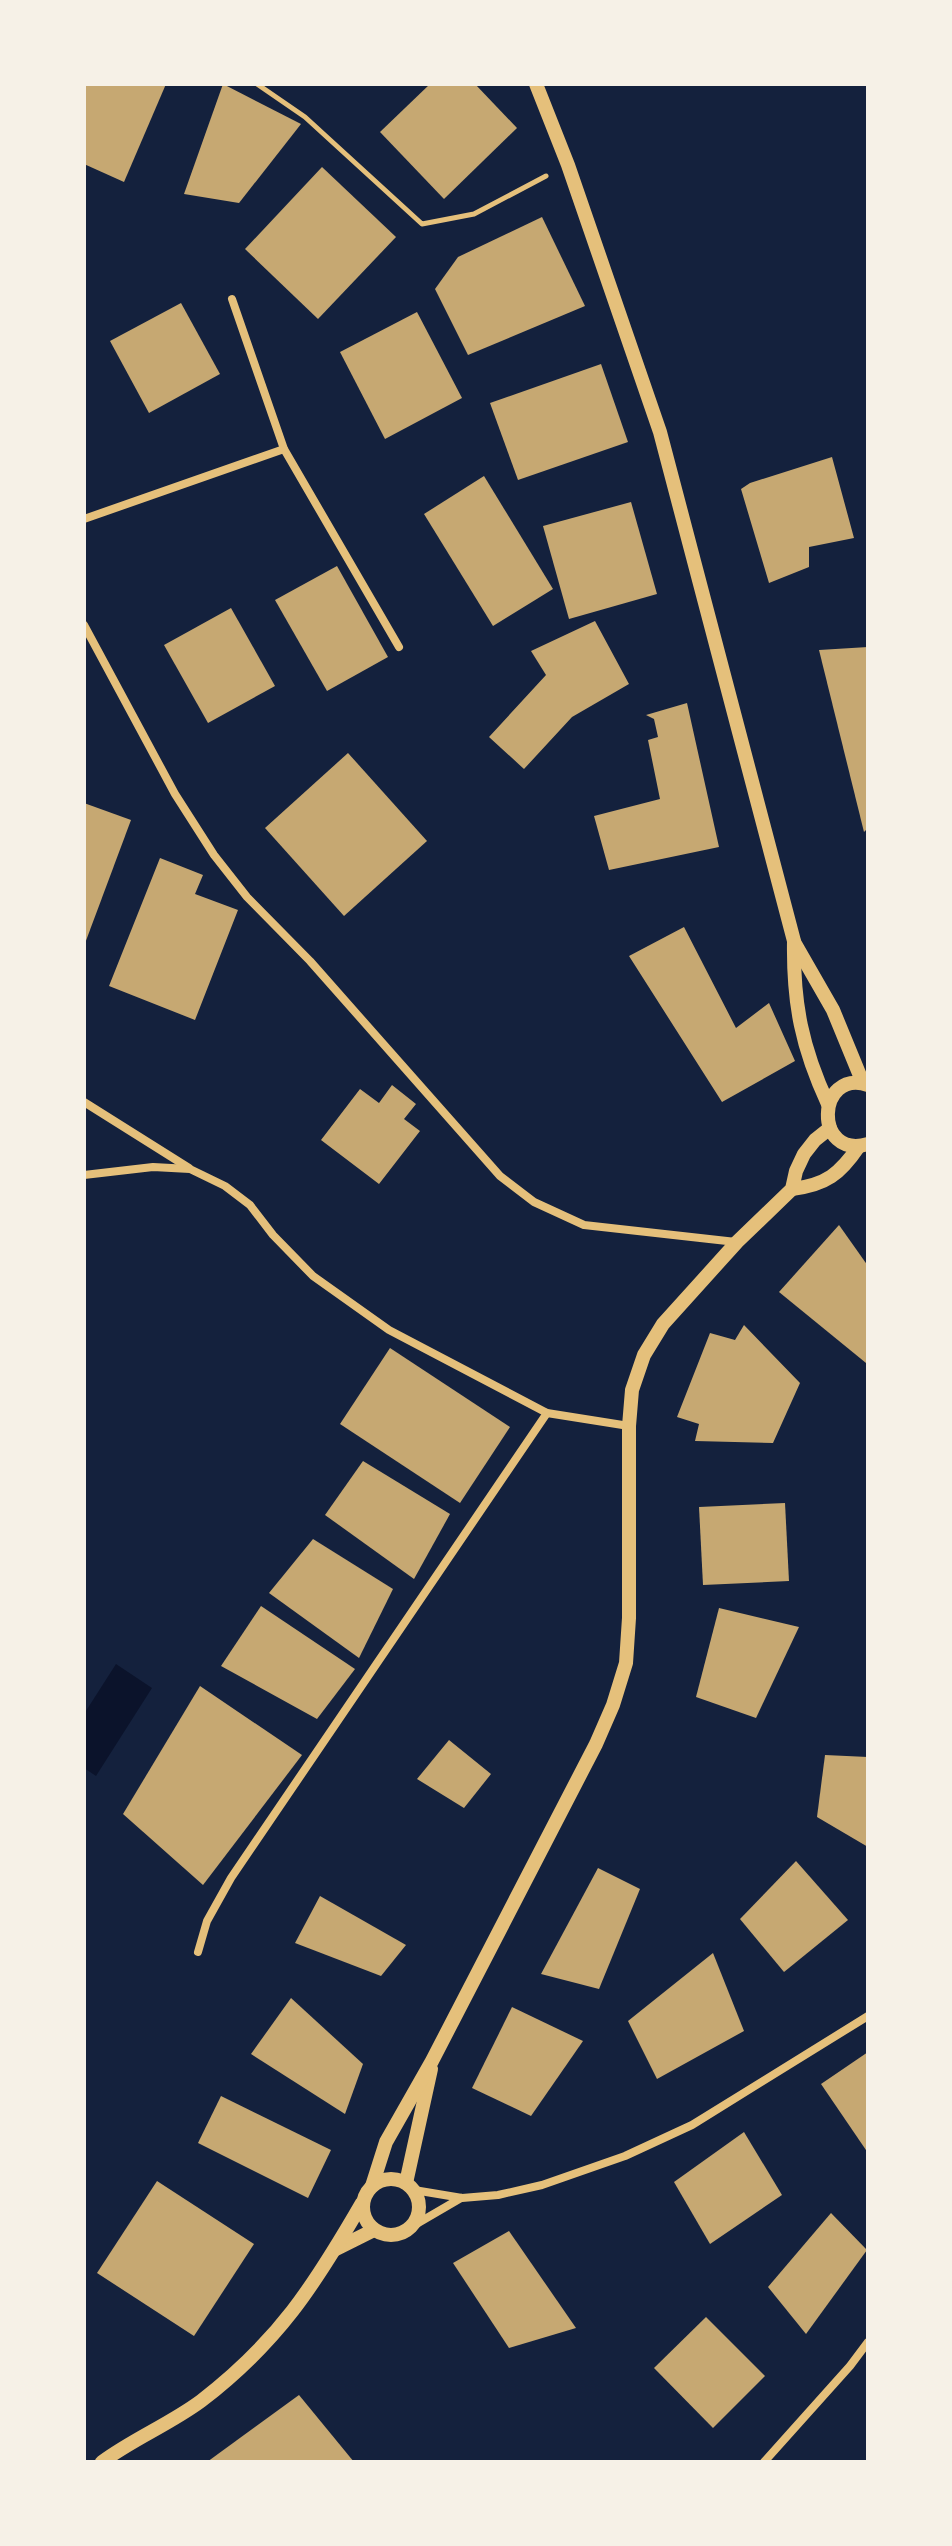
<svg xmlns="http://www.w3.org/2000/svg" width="952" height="2546" viewBox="0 0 952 2546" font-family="'PT Sans Narrow',sans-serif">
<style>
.water{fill:#0b132b}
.building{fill:#c6a872}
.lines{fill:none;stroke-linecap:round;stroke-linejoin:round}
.path{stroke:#e5c07b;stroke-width:5}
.minor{stroke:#e5c07b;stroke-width:8}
.tertiary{stroke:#e5c07b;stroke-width:14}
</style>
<rect width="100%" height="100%" fill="#14213d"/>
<!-- water -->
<polygon class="water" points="116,1664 152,1688 96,1776 84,1768 84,1714"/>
<!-- building -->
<g class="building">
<polygon points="84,84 166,84 124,182 84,164"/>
<polygon points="223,84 301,124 239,203 184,194"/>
<polygon points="430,84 475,84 517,128 444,199 380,132"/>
<polygon points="322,167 396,237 318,319 245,249"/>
<polygon points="542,217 585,306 468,355 435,289 458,257"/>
<polygon points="181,303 220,374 149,413 110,341"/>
<polygon points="417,312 462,398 385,439 340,352"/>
<polygon points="601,364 628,442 518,480 490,403"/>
<polygon points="832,457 854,538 809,547 809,567 769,583 741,489 750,483"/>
<polygon points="484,476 553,589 493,626 424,514"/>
<polygon points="631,502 657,594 569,619 543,526"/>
<polygon points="337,566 388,657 327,691 275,600"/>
<polygon points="231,608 275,686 208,723 164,645"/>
<polygon points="595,621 629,684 572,717 524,769 489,737 546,675 531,651"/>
<polygon points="868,647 868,828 864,832 819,650"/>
<polygon points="687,703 719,847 609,870 594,816 660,799 648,740 658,737 654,719 646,715"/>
<polygon points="348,753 427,841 344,916 265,828"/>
<polygon points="84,803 131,820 84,946"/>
<polygon points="160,858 203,875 195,894 238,910 195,1020 109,986"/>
<polygon points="684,927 736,1028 769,1003 795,1061 722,1102 629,956"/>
<polygon points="392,1085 416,1104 404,1119 420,1131 379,1184 321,1140 360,1089 379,1103"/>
<polygon points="839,1225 868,1266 866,1363 779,1292"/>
<polygon points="744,1325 800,1383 773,1443 695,1441 699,1424 677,1417 710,1333 735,1340"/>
<polygon points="390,1348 510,1427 460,1503 340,1424"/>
<polygon points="363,1461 450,1514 414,1579 325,1515"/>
<polygon points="785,1503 789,1581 703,1585 699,1507"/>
<polygon points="313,1539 393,1589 359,1658 269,1593"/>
<polygon points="261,1606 355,1669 317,1719 221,1666"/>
<polygon points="719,1608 799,1627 756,1718 696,1697"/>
<polygon points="200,1686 302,1755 203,1885 123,1814"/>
<polygon points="449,1740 491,1774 464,1808 417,1779"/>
<polygon points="825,1755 868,1757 868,1847 817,1817"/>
<polygon points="796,1861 848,1920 784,1972 740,1919"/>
<polygon points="598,1868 640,1889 599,1989 541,1974"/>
<polygon points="320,1896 406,1945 381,1976 295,1943"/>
<polygon points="713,1953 744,2031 657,2079 628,2021"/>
<polygon points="291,1998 363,2064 345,2114 251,2054"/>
<polygon points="512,2007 583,2041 531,2116 472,2088"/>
<polygon points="868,2052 868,2153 821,2084"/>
<polygon points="221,2096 331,2150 308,2198 198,2143"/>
<polygon points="744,2132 782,2195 710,2244 674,2182"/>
<polygon points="157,2181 254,2244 194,2336 97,2273"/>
<polygon points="831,2213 867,2250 806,2334 768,2287"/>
<polygon points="509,2231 576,2328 509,2348 453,2263"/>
<polygon points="706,2317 765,2376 713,2428 654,2368"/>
<polygon points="299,2395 354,2462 207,2462"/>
</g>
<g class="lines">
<!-- path -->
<polyline class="path" points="257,84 305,117 422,224 474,214 546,176"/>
<!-- minor -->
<g class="minor">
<polyline points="232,299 284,449 399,647"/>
<polyline points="84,519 284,449"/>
<polyline points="84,625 175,794 214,855 247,897 310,961 500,1176 534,1202 584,1225 736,1242"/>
<polyline points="84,1102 189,1168"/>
<polyline points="84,1175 153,1167 190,1169 225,1186 250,1205 273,1235 313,1276 389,1330 547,1413 629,1426"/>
<polyline points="198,1952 207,1921 231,1878 547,1413"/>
<polyline points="414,2190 462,2198 498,2195 542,2185 625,2156 692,2125 868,2016"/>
<polyline points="413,2226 461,2198"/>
<polyline points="764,2462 850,2366 868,2342"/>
</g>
<!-- tertiary -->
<g class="tertiary">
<path d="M536,84l32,81 92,267 134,509c-1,63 8,107 34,163"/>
<polyline points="794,942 833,1010 863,1083"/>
<path d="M868,1085c-52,-17 -55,75 0,59"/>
<path d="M792,1189c34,-4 48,-15 67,-43"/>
<circle cx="391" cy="2207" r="28"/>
<polyline points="406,2183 431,2069"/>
<polyline points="372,2186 386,2142 432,2061 596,1744 613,1705 626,1663 629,1618 629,1426 632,1390 644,1355 663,1324 737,1242 792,1189 796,1171 804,1154 815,1140 830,1128"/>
<polyline points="336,2249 374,2230"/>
<path d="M102,2462c31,-23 68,-38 99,-61 77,-59 113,-115 161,-198"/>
</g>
</g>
<!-- border -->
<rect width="952" height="2546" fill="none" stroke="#f6f1e7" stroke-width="172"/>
</svg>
